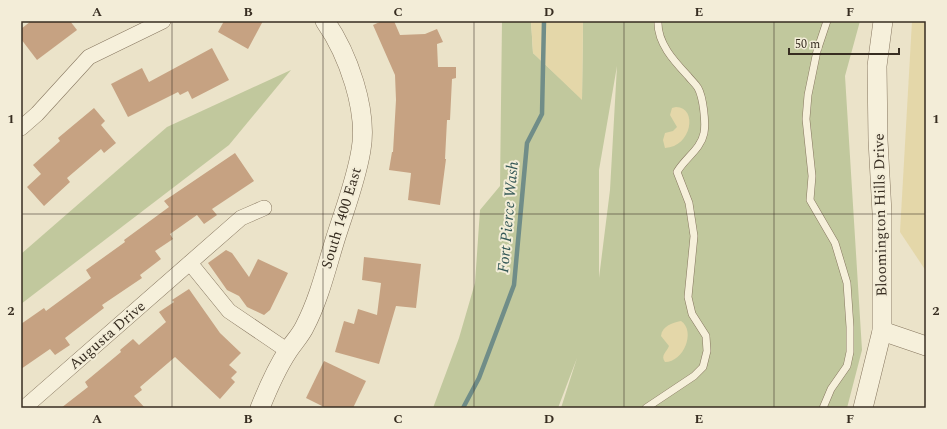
<svg xmlns="http://www.w3.org/2000/svg" width="947" height="429" viewBox="0 0 947 429" font-family="Spectral,serif">
<style>
.green{fill:#c1c89d;fill-rule:evenodd}
.sand{fill:#e4d7a9}
.lines{fill:none;stroke-linecap:round;stroke-linejoin:round}
.stream{stroke:#708d88;stroke-width:4.5}
.building{fill:#c6a282}
.service-casing{stroke:#86765f;stroke-width:8}
.minor-casing{stroke:#86765f;stroke-width:16}
.tertiary-casing{stroke:#86765f;stroke-width:20}
.service{stroke:#f6f0db;stroke-width:7}
.minor{stroke:#f6f0db;stroke-width:15}
.tertiary{stroke:#f6f0db;stroke-width:19}
.grid{fill:none;stroke:#372d21;stroke-width:1;stroke-opacity:0.55}
.labels{text-anchor:middle;stroke-width:4;stroke-linejoin:round;paint-order:stroke}
.street-label{font-size:15px;fill:#372d21;stroke:#f3edd8}
.water-label{font-size:16px;font-style:italic;fill:#325655;stroke:#f3edd8}
.neatline{fill:none;stroke:#372d21;stroke-width:1.5}
.grid-label{font-size:13px;text-anchor:middle;font-weight:bold;fill:#372d21}
</style>
<rect width="100%" height="100%" fill="#ebe3c9"/>
<!-- green -->
<g class="green">
<path d="M502,21h29l2,32 49,46 1,-78h277l-15,55 17,274 -15,58h-286l16,-50 -19,50h-125l26,-70 16,-55 5,-73 20,-24zM617,66l-7,124 -11,88v-108z"/>
<polygon points="291,70 229,145 21,304 21,254 167,127"/>
</g>
<!-- sand -->
<g class="sand">
<polygon points="531,21 583,21 582,100 533,53"/>
<polygon points="912,21 926,21 926,271 900,232"/>
<path d="M676,107c22,0 16,40 -11,41l-2,-8 2,-7 8,-2 4,-4 -7,-12 2,-7z"/>
<path d="M681,321c15,10 3,41 -16,41 -5,-7 2,-10 4,-16l-8,-10c1,-10 11,-13 20,-15z"/>
</g>
<g class="lines">
<!-- stream -->
<polyline class="stream" points="463,408 479,378 514,285 527,143 542,114 544,21"/>
</g>
<!-- building -->
<g class="building">
<polygon points="31,21 70,21 77,30 37,60 21,39 21,29"/>
<polygon points="224,21 263,21 248,49 218,32"/>
<polygon points="382,21 394,21 400,35 425,34 437,29 443,42 437,44 438,67 456,67 456,78 452,79 450,120 447,120 445,159 446,159 440,205 408,200 411,173 389,170 392,152 393,152 396,100 395,75 373,25"/>
<polygon points="212,48 229,80 192,99 188,91 180,95 178,92 128,117 111,84 142,68 149,82"/>
<polygon points="94,108 105,121 101,125 116,143 104,153 101,149 67,178 70,182 44,206 27,187 41,174 33,165 60,141 58,138"/>
<polygon points="235,153 254,181 212,209 217,215 204,224 197,215 170,234 173,239 155,251 161,259 140,275 142,278 102,305 104,308 65,338 70,345 55,355 50,349 21,369 21,324 44,308 46,311 91,278 86,270 125,242 124,240 169,207 164,201"/>
<polygon points="226,250 232,253 249,277 258,259 288,273 270,310 264,315 247,307 239,296 227,290 208,263"/>
<polygon points="364,257 421,264 416,308 396,306 379,364 335,352 344,321 354,324 358,309 377,315 381,283 362,280"/>
<polygon points="189,289 220,333 241,353 229,365 237,372 231,378 235,382 220,399 175,357 140,387 142,390 134,396 145,408 61,408 88,387 85,382 121,352 120,350 133,339 139,345 166,322 159,312 174,302 172,300"/>
<polygon points="324,361 366,381 353,408 326,408 306,398"/>
</g>
<g class="lines">
<defs>
<g id="service">
<path d="M646,408l48,-32 9,-9 4,-16 -1,-15 -14,-22 -4,-17 6,-61 -5,-33 -12,-31c8,-14 24,-23 27,-39 2,-11 -1,-36 -6,-45 -3,-5 -7,-8 -10,-12 -14,-15 -31,-33 -30,-55"/>
<polyline points="823,408 831,389 847,366 850,352 850,327 847,283 835,243 810,200 812,176 806,119 808,95 817,51 827,21"/>
</g>
<g id="minor">
<polyline points="21,128 37,114 89,57 163,21"/>
<polyline points="190,263 229,311 288,351"/>
<polyline points="24,408 241,218 264,208"/>
</g>
<g id="tertiary">
<polyline points="882,331 926,346"/>
<path d="M260,408c8,-20 16,-39 28,-57 5,-8 13,-16 17,-25 14,-27 21,-57 30,-86 9,-29 21,-59 26,-90 7,-40 -13,-96 -36,-129"/>
<polyline points="863,408 882,331 882,213 878,140 877,66 883,21"/>
</g>
</defs>
<!-- service casing -->
<use href="#service" class="service-casing"/>
<!-- minor casing -->
<use href="#minor" class="minor-casing"/>
<!-- tertiary casing -->
<use href="#tertiary" class="tertiary-casing"/>
<!-- service -->
<use href="#service" class="service"/>
<!-- minor -->
<use href="#minor" class="minor"/>
<!-- tertiary -->
<use href="#tertiary" class="tertiary"/>
</g>
<!-- grid -->
<path class="grid" d="M172,21v387M323,21v387M474,21v387M624,21v387M774,21v387M21,214h905"/>
<g class="labels">
<!-- street labels -->
<g class="street-label">
<text transform="translate(880 215) rotate(-91)" y="5">Bloomington Hills Drive</text>
<text transform="translate(341 218) rotate(-73)" y="5">South 1400 East</text>
<text transform="translate(107 335) rotate(-41)" y="5">Augusta Drive</text>
</g>
<!-- water labels -->
<g class="water-label">
<text transform="translate(507 217) rotate(-85)" y="6">Fort Pierce Wash</text>
</g>
</g>
<!-- border -->
<rect width="947" height="429" fill="none" stroke="#f3edd8" stroke-width="44"/>
<!-- scale -->
<path d="M789 48v6h110v-6" fill="none" stroke="#372d21" stroke-width="2"/>
<text x="795" y="48" font-size="12" fill="#372d21" stroke="#f3edd8" stroke-width="3" paint-order="stroke">50 m</text>
<rect x="22" y="22" width="903" height="385" class="neatline"/>
<g class="grid-label">
<text x="97" y="16">A</text>
<text x="248" y="16">B</text>
<text x="398" y="16">C</text>
<text x="549" y="16">D</text>
<text x="699" y="16">E</text>
<text x="850" y="16">F</text>
<text x="11" y="123">1</text>
<text x="936" y="123">1</text>
<text x="11" y="315">2</text>
<text x="936" y="315">2</text>
<text x="97" y="423">A</text>
<text x="248" y="423">B</text>
<text x="398" y="423">C</text>
<text x="549" y="423">D</text>
<text x="699" y="423">E</text>
<text x="850" y="423">F</text>
</g>
</svg>
